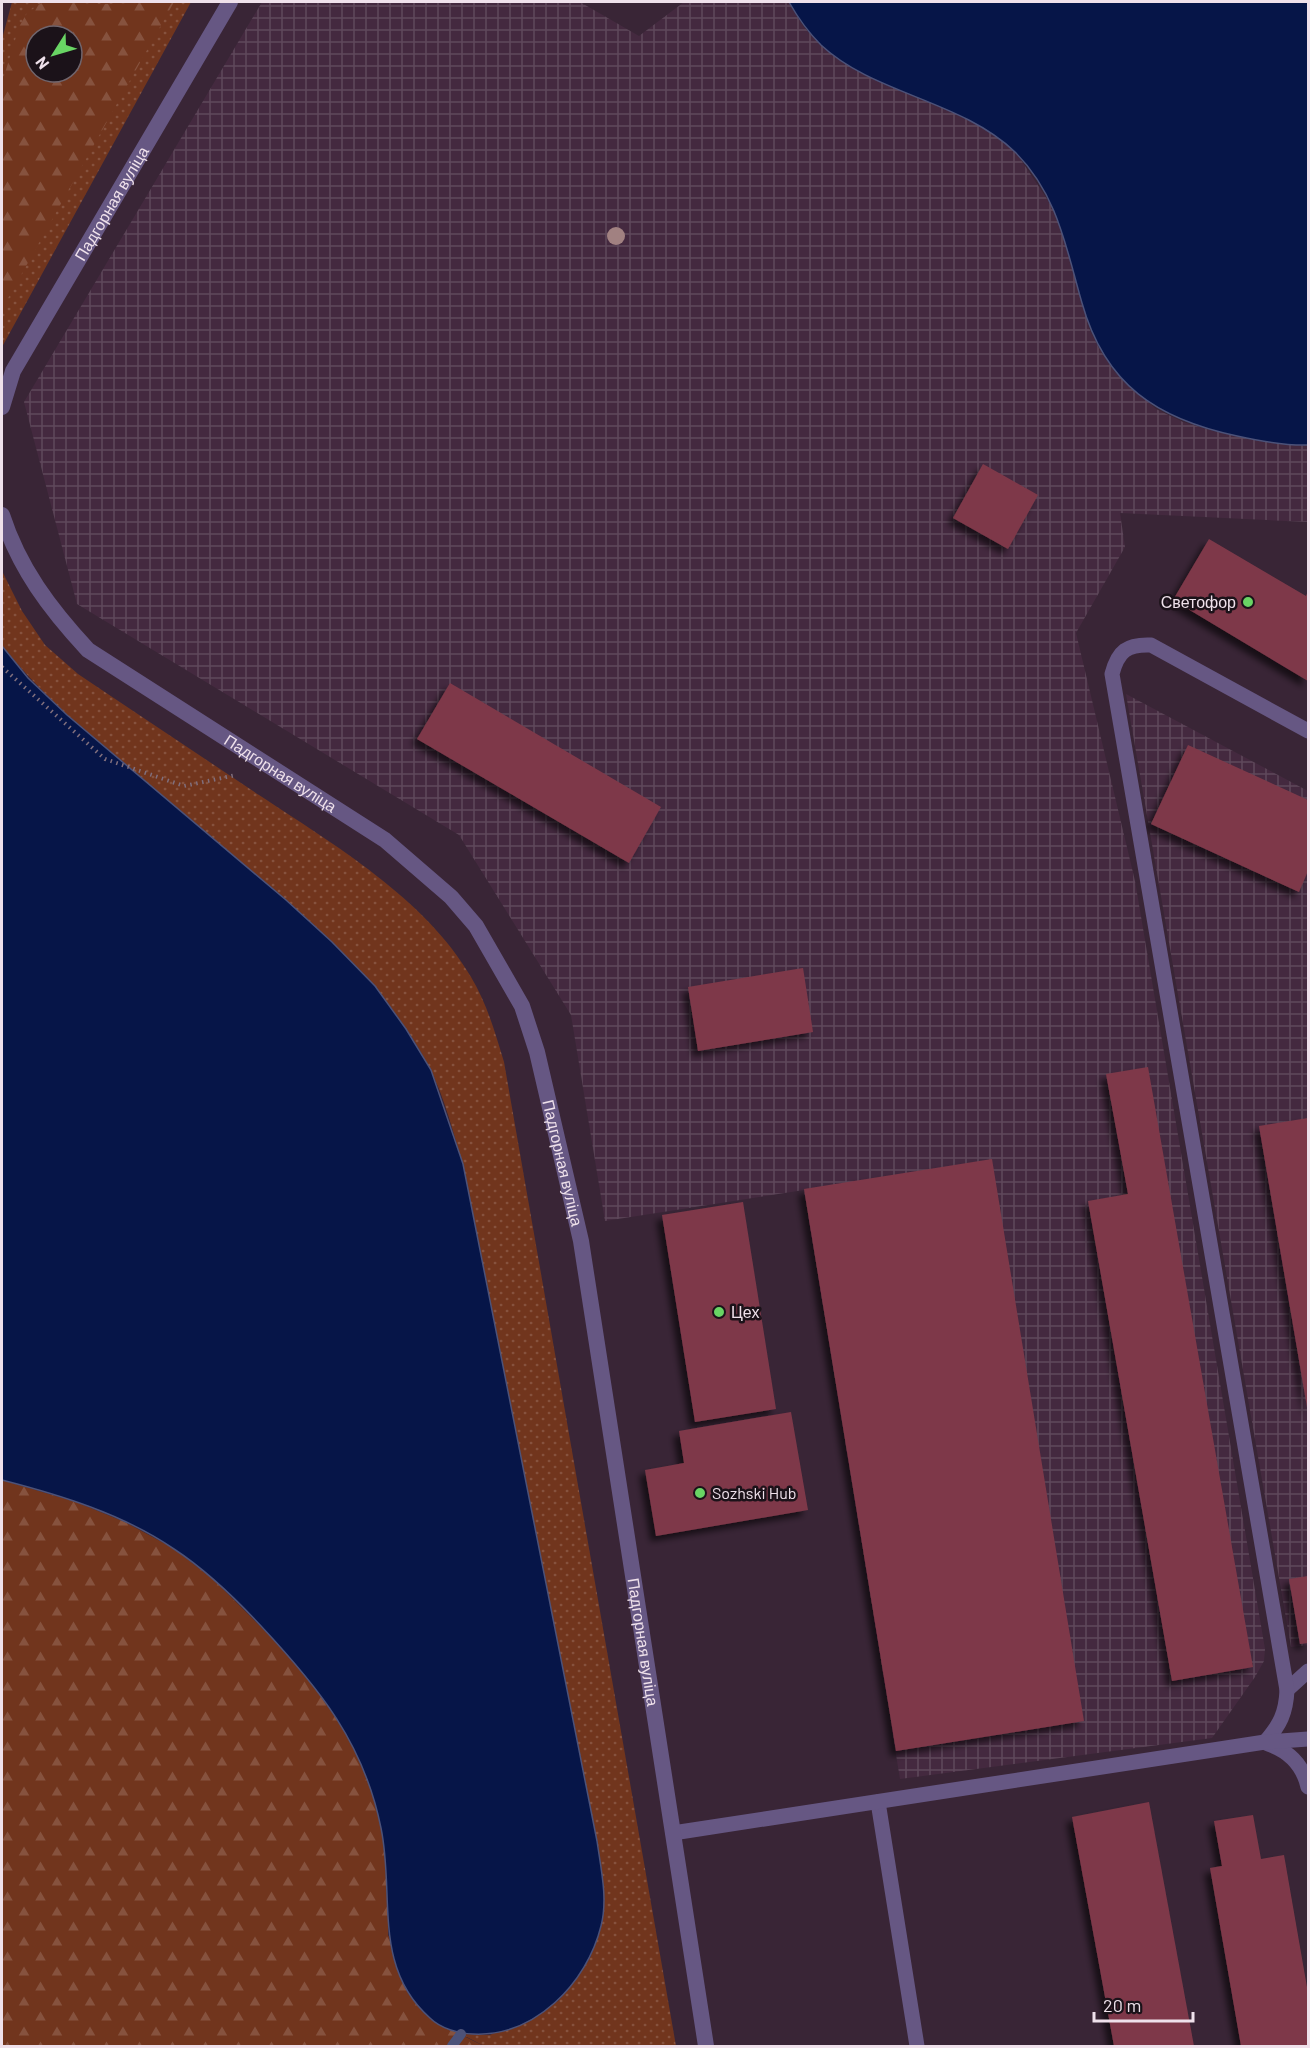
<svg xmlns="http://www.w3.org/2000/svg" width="1310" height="2048" viewBox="0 0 1310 2048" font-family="Barlow,sans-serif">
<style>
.industrial{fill:url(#industrial-grid)}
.grass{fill:url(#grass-dots);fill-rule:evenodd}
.forest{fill:url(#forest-firs);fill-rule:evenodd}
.water{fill:#061548;stroke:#4c5279;stroke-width:1.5}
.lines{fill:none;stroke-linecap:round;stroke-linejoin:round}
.stream{stroke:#4c5279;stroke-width:10}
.building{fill:#7e3949;filter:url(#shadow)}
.path{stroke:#806f7d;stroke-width:4;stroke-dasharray:1.5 4.5;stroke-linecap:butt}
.service{stroke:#665783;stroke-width:15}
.minor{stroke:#665783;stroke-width:16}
.tree{fill:#a18181}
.poi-dot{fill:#69d464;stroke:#1b1219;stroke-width:2}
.labels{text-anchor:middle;stroke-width:5;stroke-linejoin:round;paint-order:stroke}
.street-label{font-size:16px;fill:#efe1eb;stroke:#1b1219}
.poi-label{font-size:16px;fill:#efe1eb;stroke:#1b1219;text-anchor:start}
</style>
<defs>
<pattern id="industrial-grid" width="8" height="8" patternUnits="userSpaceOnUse" patternTransform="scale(1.5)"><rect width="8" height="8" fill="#44293f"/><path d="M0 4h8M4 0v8" fill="none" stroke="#5f485b"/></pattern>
<pattern id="grass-dots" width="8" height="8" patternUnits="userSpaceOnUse" patternTransform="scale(1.5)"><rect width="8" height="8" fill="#71351d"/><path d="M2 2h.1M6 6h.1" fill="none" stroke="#86523e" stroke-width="1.8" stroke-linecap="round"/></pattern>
<pattern id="forest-firs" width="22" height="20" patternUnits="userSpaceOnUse" patternTransform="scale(1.5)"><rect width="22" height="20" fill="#71351d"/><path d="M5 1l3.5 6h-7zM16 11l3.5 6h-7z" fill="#86523e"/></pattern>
<filter id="shadow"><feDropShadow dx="-5.5" dy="5.5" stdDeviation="3" flood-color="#0009"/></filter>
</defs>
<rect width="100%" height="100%" fill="#392536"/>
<!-- industrial -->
<g class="industrial">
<polygon points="262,2 580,2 639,36 684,2 789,2 803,26 823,47 850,65 961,116 995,134 1017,154 1053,208 1067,242 1089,328 1100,350 1114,371 1156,409 1183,422 1213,431 1254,440 1308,445 1308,522 1120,513 1125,547 1076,633 1135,881 1265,1649 1264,1661 1255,1677 1212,1738 900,1779 804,1190 605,1221 571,1015 459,835 77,604 24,402"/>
<polygon points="1126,694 1308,791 1308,1645 1291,1647"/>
</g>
<!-- grass -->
<g class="grass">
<path d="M12,2h179l-189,345v-308zM36,36h36v36h-36z"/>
<path d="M2,571l20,40 23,34 33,29c60,40 121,81 181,121 74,49 167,104 212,182 16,27 24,55 33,85l172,984h-192l-23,-12 29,1 68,-34 16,-19 17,-26 6,-115 -134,-677c-10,-31 -18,-66 -33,-95 -39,-77 -106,-137 -171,-192 -88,-74 -184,-143 -257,-231z"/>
</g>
<!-- forest -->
<g class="forest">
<path d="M43,2l59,2 72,-2 -172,307v-226l17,-56 8,-14zM36,36h36v36h-36z"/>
<polygon points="2,1480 76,1502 125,1522 173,1548 214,1580 291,1657 328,1702 353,1744 372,1788 382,1832 388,1882 388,1935 431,2020 484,2046 2,2046"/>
</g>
<!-- water -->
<g class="water">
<path d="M789,2h519v443c-23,1 -48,-4 -71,-9 -80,-17 -132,-51 -155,-133 -16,-55 -24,-108 -67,-151 -54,-52 -142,-58 -194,-107 -13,-13 -23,-27 -32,-43z"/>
<path d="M2,646l26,32 39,37 219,185 46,42 43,44 31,43 25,41 32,94 134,677c4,28 11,58 4,85 -14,57 -66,111 -128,108 -14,0 -33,-6 -43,-16 -58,-51 -35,-123 -49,-190 -17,-85 -62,-140 -120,-202 -26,-28 -55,-56 -87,-77 -51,-35 -114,-54 -172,-69z"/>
</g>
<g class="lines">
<!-- stream -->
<polyline class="stream" points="452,2046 461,2034"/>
</g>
<!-- building -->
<g class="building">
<polygon points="983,464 1038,495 1008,549 953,518"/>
<polygon points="1209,539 1306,596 1308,591 1308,681 1173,600"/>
<polygon points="450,683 661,807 629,863 417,739"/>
<polygon points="1188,745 1308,800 1308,871 1299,892 1151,824"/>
<polygon points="803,968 813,1032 698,1051 688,987"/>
<polygon points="1148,1067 1253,1667 1172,1681 1088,1201 1128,1194 1106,1074"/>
<polygon points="1308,1118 1308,1407 1307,1407 1259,1126"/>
<polygon points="992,1159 1084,1721 896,1751 804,1189"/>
<polygon points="743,1202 776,1409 695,1422 662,1215"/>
<polygon points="791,1412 808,1510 656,1536 645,1470 684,1463 679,1431"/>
<polygon points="1308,1576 1308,1643 1300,1644 1289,1579"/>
<polygon points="1149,1802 1194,2046 1114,2046 1072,1817"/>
<polygon points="1253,1815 1261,1859 1284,1855 1308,1993 1308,2046 1241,2046 1210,1868 1222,1866 1214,1821"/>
</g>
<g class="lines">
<!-- path -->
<polyline class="path" points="2,667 105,759 184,786 236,775"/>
<!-- service -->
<g class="service">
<polyline points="1287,1690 1308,1671"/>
<path d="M1265,1742c15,-17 21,-29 22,-52l-175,-1016c6,-23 15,-30 39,-29l157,86"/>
<path d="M1268,1744c21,7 35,21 40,43"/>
<polyline points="878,1802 917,2046"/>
<polyline points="673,1833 1265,1742 1308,1739"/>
</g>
<!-- minor -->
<g class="minor">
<path id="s1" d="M2,407l11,-36 217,-369"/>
<path id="s2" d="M2,515c17,53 48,94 86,135l297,190 66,57 25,29 46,80 15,46 44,189 125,805"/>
</g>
</g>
<!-- trees -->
<circle class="tree" cx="616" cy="236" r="9"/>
<!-- markers -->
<g class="poi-dot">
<circle cx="1248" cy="602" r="6"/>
<circle cx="719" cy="1312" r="6"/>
<circle cx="700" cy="1493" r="6"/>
</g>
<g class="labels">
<!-- street labels -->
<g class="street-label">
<text dy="6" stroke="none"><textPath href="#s1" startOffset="232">Падгорная вуліца</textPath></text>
<text dy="6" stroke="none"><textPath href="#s2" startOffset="390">Падгорная вуліца</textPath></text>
<text dy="6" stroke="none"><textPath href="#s2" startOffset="894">Падгорная вуліца</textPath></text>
<text dy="6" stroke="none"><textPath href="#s2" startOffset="1380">Падгорная вуліца</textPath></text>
</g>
<!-- poi labels -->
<g class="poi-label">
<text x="1236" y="608" text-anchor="end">Светофор</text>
<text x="731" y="1318">Цех</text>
<text x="712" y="1499">Sozhski Hub</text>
</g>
</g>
<!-- border -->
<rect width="1310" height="2048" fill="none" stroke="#efe1eb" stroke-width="6"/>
<!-- north arrow -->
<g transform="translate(54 54) rotate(233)"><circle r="28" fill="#1b1219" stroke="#70656d" stroke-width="1.5"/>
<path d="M0-4.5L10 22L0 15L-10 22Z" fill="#69d464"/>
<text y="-9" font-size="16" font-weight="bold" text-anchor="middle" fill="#efe1eb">N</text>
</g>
<!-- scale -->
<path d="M1094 2012v9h99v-9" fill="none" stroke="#efe1eb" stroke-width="3"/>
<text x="1103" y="2012" font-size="18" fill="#efe1eb" stroke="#1b1219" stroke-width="4.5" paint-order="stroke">20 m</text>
</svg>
